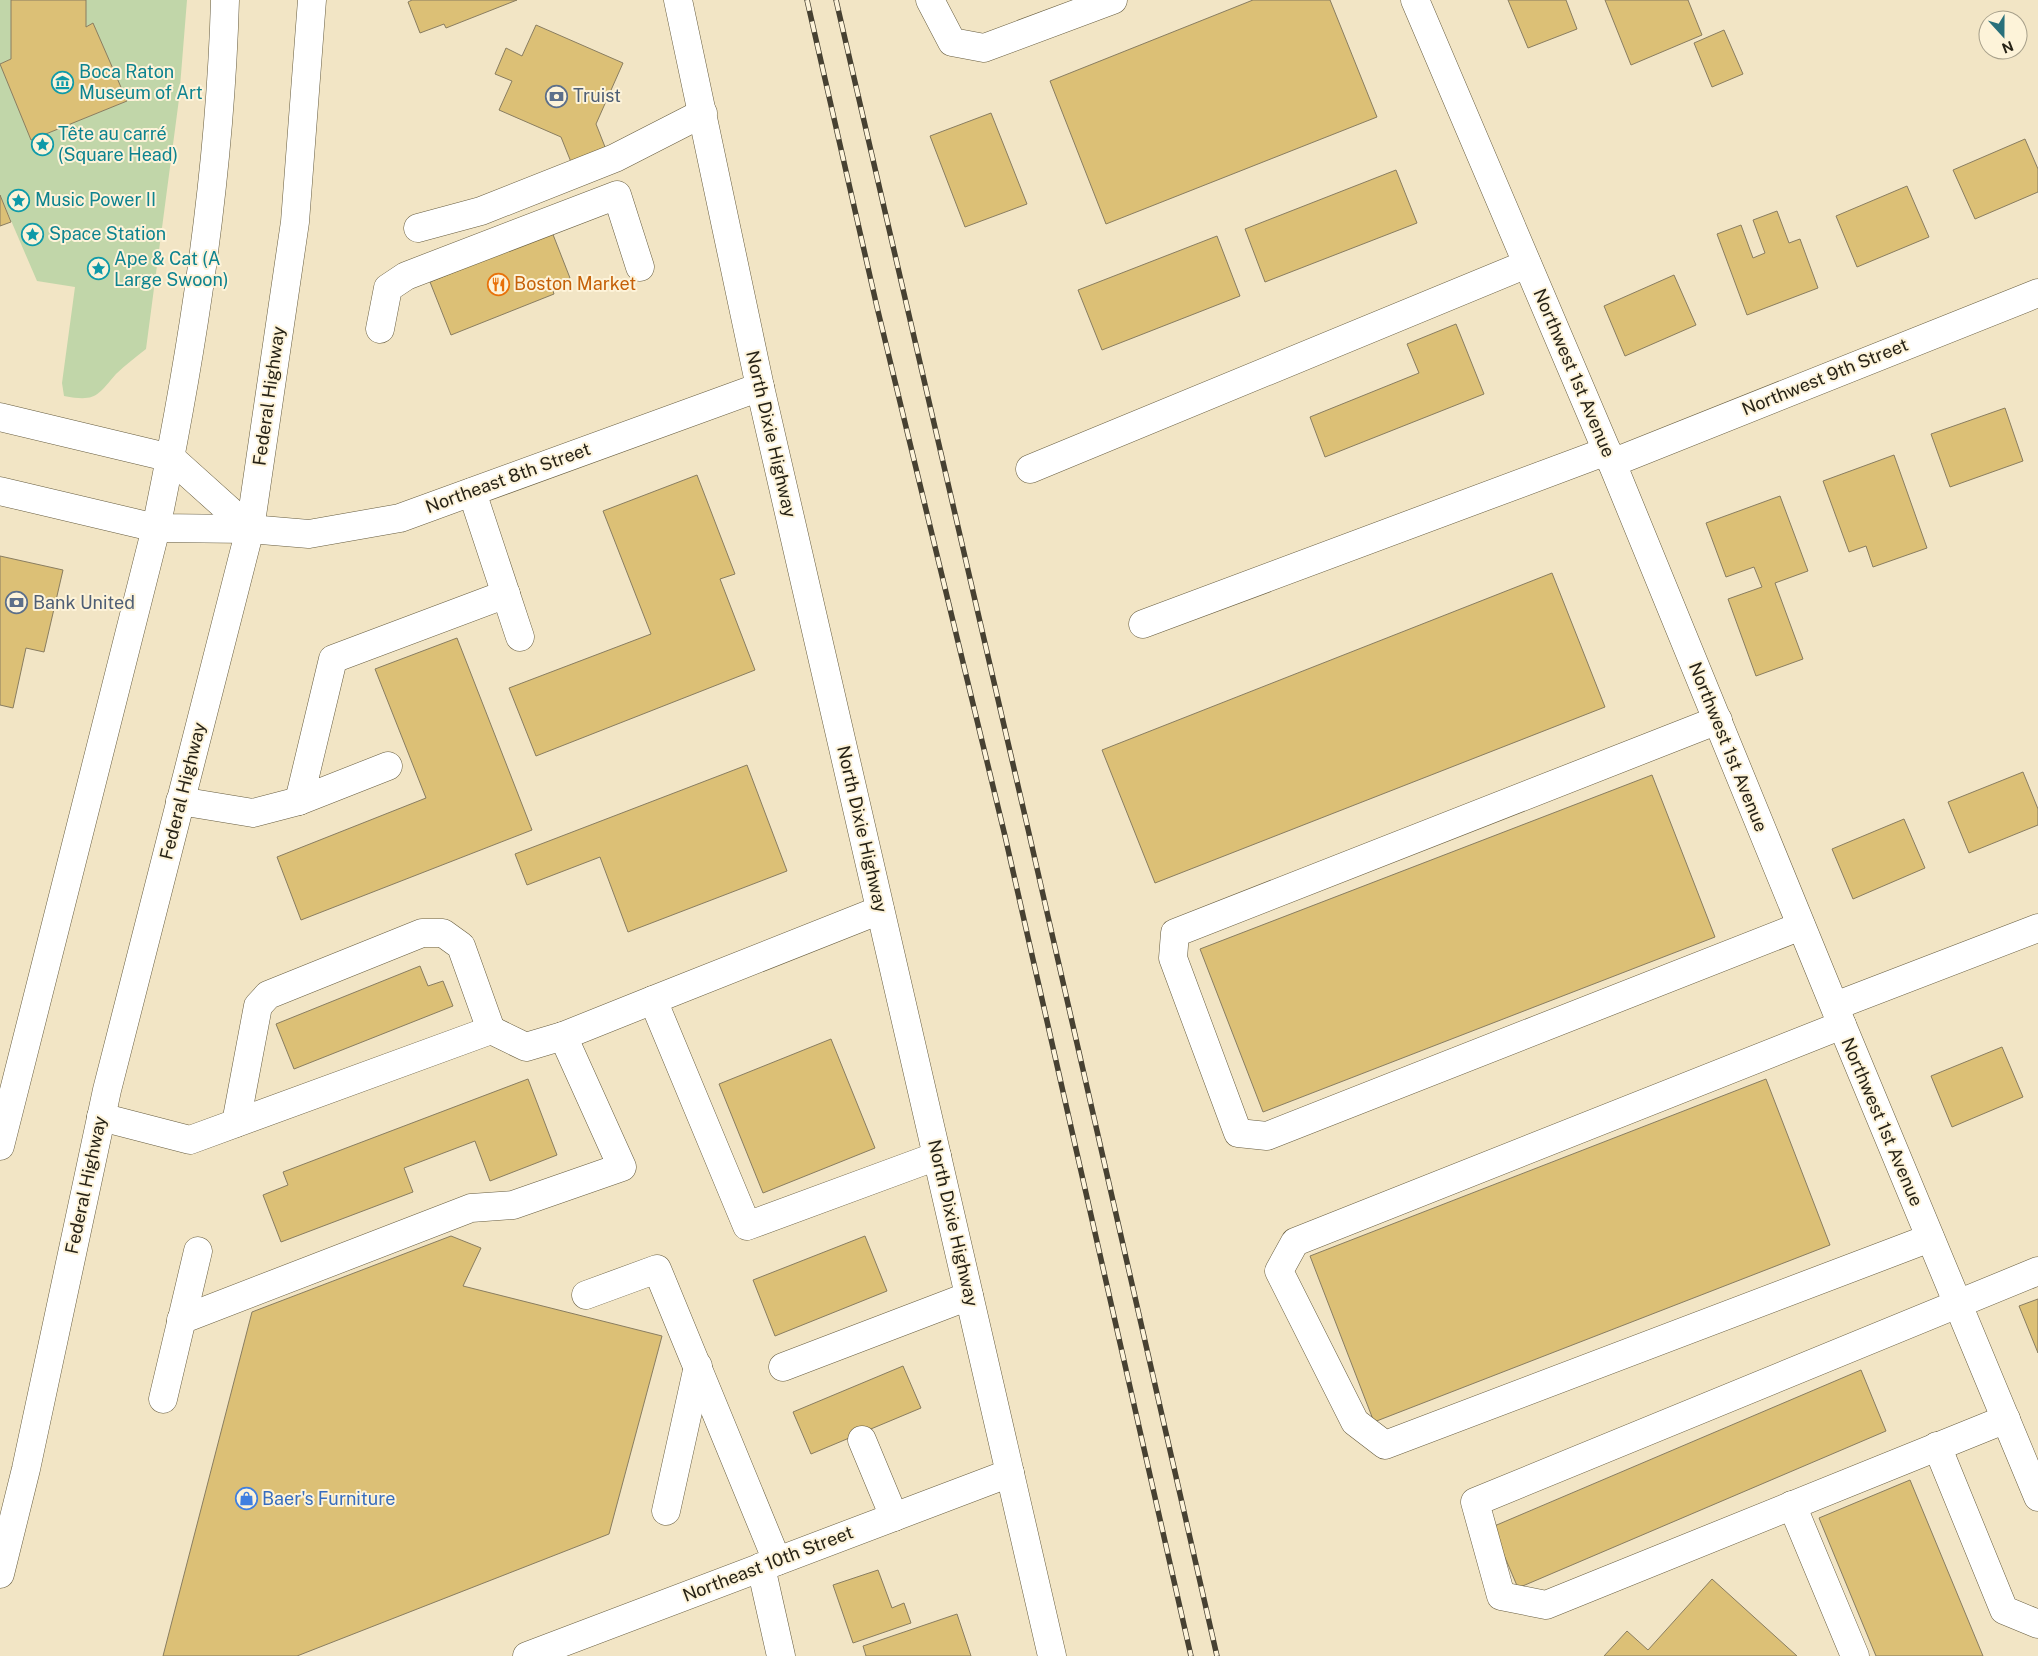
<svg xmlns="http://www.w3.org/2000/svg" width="2038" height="1656" viewBox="0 0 2038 1656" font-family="'Public Sans',sans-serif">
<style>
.green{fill:#c1d6a9}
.building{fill:#dcc076;stroke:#897d60}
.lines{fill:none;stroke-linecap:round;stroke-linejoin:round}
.minor-casing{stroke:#665c3f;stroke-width:29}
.major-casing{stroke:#665c3f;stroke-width:29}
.minor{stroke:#fff;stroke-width:28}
.major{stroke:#fff;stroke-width:28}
.rail-casing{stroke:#474132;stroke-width:5.5}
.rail{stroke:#fdf3d9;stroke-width:4;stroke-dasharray:11;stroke-linecap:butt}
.labels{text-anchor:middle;stroke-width:4;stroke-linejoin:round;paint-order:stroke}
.culture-label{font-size:18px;fill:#0d838f;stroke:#fdf3d9;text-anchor:start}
.service-label{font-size:18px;fill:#4e5e75;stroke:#fdf3d9;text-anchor:start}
.food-label{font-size:18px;fill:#c56008;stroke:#fdf3d9;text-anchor:start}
.street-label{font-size:18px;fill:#272317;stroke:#fdf3d9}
.shop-label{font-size:18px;fill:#366cbe;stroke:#fdf3d9;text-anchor:start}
</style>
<rect width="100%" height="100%" fill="#f2e5c5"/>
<!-- green -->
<path class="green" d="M0,0h11v59l-11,5 31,76 96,-39 -34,-78 -7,4v-27h101l-8,99 -33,250c-10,8 -21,16 -30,25 -19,22 -20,28 -52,22l-2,-13 13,-96 -38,-6 -37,-86z"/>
<!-- building -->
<g class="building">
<polygon points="11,0 86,0 86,27 93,23 127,101 31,140 0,64 11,59"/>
<polygon points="412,0 517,0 446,28 444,24 420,33 408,2"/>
<polygon points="1253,0 1330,0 1377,117 1106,224 1050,81"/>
<polygon points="1508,0 1566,0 1577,29 1528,48"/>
<polygon points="1605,0 1688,0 1702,35 1631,65"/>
<polygon points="536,25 623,63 596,124 607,152 573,167 561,137 499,110 512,81 495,74 506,48 522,56"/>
<polygon points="1724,30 1743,74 1712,87 1694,43"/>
<polygon points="991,113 1027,204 965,227 930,136"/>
<polygon points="2025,139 2038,169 2038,192 1975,219 1953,170"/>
<polygon points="1396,170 1417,223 1265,282 1245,229"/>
<polygon points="1907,186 1929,237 1857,267 1836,216"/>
<polygon points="0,195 11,222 0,226"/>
<polygon points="1777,211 1789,243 1800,239 1818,288 1747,315 1717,234 1741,225 1753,258 1765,253 1753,220"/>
<polygon points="552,232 570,278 563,281 565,286 553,291 554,294 451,335 430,282"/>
<polygon points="1217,236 1240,296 1102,350 1078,290"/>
<polygon points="1674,275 1696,325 1625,356 1604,306"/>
<polygon points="1456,324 1484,394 1325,457 1310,417 1419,373 1407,344"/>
<polygon points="2005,408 2023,461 1950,487 1931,434"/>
<polygon points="1894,455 1927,548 1873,567 1866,546 1849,552 1823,481"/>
<polygon points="697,475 735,574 720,579 755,670 536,756 509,688 651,634 603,511"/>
<polygon points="1780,496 1808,571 1775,583 1803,659 1756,676 1728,599 1762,587 1754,567 1726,577 1706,523"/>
<polygon points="0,556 63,570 44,652 26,648 13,708 0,705"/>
<polygon points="1552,573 1605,707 1155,883 1102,750"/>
<polygon points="457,638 532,830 301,920 277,857 426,798 375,669"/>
<polygon points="747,765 787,871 628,932 600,857 527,885 515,854"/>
<polygon points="2023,772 2038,809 2038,825 1969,853 1948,802"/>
<polygon points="1652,775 1715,937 1263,1112 1200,949"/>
<polygon points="1904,819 1925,868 1853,899 1832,849"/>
<polygon points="420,966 428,986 443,981 453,1006 294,1069 276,1024"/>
<polygon points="831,1039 875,1148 763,1193 719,1084"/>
<polygon points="2002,1047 2023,1097 1952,1127 1931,1076"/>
<polygon points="528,1079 557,1155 490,1181 475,1141 404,1168 413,1192 281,1242 263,1195 288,1185 283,1172"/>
<polygon points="1766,1079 1830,1245 1374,1422 1310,1256"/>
<polygon points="451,1236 481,1248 463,1286 662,1336 609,1534 297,1656 163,1656 252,1312"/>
<polygon points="865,1236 887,1291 775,1336 753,1280"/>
<polygon points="2038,1299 2038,1353 2019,1306"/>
<polygon points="903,1366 921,1408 811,1454 793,1412"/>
<polygon points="1861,1370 1886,1431 1518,1588 1492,1527"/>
<polygon points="1910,1480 1983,1656 1876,1656 1819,1518"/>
<polygon points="878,1570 892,1608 904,1603 911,1623 853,1643 833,1585"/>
<polygon points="1712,1579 1797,1656 1604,1656 1627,1631 1648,1650"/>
<polygon points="957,1614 971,1656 866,1656 863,1646"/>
</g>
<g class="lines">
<defs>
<g id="minor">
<polyline points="930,0 952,42 984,48 1113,0"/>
<polyline points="1415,0 1612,463 1842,1025 2038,1497"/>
<polyline points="418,228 481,211 615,158 703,113"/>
<polyline points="380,329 388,288 406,276 617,195 640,267"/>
<polyline points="1612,463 2038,293"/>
<polyline points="1030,469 1527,264"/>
<polyline points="472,492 520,637"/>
<polyline points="1143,624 1607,451"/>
<polyline points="1718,720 1175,933 1173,958 1238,1133 1267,1136 1801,926"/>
<polyline points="388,766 299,801 333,659 506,594"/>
<polyline points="180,801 253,813 299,801"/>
<polyline points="880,910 653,1000 747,1226 937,1156"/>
<polyline points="1835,1006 2038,928"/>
<polyline points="1842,1025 1295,1242 1279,1271 1355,1422 1385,1445 1930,1238"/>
<polyline points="563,1036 653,1000"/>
<polyline points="101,1117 190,1140 491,1030 526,1047 563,1036 622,1167 513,1205 471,1208 181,1320"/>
<polyline points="236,1123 258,1006 268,995 422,933 443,933 461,946 491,1030"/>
<polyline points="586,1295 657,1269 777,1561"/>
<polyline points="783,1367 969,1296"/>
<polyline points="163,1399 198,1251"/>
<polyline points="2006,1419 1546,1605 1501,1596 1475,1502 2038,1271"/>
<polyline points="862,1440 894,1517"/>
<polyline points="1937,1446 2004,1610 2038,1624"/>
<polyline points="1792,1505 1855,1656"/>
<polyline points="666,1511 698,1366"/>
<polyline points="761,1567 781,1656"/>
<polyline points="527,1656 1010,1473"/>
</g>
<g id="major">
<polyline points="678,0 760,387 1052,1656"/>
<polyline points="0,417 171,458 250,529"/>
<polyline points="0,491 156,528 250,529 309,534 400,518 760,387"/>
<path d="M0,1146l156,-618c36,-173 64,-351 69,-528"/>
<polyline points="0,1574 26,1469 107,1090 250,529 295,222 312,0"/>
</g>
</defs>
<!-- minor casing -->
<use href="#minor" class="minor-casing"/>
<!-- major casing -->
<use href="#major" class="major-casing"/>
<!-- minor -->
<use href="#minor" class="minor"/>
<!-- major -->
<use href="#major" class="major"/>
<defs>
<g id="rail">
<polyline points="807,0 877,307 1005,836 1191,1656"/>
<polyline points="836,0 1028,829 1217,1656"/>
</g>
</defs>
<!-- rail casing -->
<use href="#rail" class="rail-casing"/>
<!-- rail -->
<use href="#rail" class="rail"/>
</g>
<!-- icons -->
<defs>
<symbol id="museum-ring" viewBox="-11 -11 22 22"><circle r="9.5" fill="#fdf3d9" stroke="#0f9aa8" stroke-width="1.5"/><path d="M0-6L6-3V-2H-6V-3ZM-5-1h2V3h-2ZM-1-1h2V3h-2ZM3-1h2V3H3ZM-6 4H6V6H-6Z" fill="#0f9aa8"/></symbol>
<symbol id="bank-ring" viewBox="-11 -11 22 22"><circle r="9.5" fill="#fdf3d9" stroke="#5c6f8a" stroke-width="1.5"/><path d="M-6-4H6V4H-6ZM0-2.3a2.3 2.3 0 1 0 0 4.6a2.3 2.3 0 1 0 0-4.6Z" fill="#5c6f8a"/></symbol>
<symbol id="sight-ring" viewBox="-11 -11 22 22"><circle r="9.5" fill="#fdf3d9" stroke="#0f9aa8" stroke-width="1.5"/><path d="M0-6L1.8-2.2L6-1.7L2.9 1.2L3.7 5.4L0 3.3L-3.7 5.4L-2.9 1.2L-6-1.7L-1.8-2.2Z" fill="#0f9aa8"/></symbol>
<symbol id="restaurant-ring" viewBox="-11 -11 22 22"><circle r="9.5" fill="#fdf3d9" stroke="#e8710a" stroke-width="1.5"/><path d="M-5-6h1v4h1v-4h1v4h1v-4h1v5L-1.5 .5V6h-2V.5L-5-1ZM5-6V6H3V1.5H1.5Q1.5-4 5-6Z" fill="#e8710a"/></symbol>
<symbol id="shop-ring" viewBox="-11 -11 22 22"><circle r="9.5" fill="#fdf3d9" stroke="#3f7fe0" stroke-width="1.5"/><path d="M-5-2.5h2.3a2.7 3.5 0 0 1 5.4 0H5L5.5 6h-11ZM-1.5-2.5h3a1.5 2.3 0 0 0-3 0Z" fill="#3f7fe0"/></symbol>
</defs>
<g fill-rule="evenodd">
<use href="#museum-ring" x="50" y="70" width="25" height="25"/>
<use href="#bank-ring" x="544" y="84" width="25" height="25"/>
<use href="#sight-ring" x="30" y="132" width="25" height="25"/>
<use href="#sight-ring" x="6" y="188" width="25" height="25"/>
<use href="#sight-ring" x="20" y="222" width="25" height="25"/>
<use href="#sight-ring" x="86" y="256" width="25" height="25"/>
<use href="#restaurant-ring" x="486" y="272" width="25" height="25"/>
<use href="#bank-ring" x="4" y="590" width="25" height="25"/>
<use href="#shop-ring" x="234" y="1486" width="25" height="25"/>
</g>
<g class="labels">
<!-- culture labels -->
<g class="culture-label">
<text x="79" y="78">Boca Raton<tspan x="79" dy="21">Museum of Art</tspan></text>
<text x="58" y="140">Tête au carré<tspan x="58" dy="21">(Square Head)</tspan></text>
<text x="35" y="206">Music Power II</text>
<text x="49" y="240">Space Station</text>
<text x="114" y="265">Ape &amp; Cat (A<tspan x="114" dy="21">Large Swoon)</tspan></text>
</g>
<!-- service labels -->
<g class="service-label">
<text x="573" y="102">Truist</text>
<text x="33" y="609">Bank United</text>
</g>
<!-- food labels -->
<g class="food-label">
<text x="514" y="290">Boston Market</text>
</g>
<!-- street labels -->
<g class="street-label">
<text transform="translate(1574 373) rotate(67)" y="6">Northwest 1st Avenue</text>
<text transform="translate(1825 377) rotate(-22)" y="6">Northwest 9th Street</text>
<text transform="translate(269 396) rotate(-82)" y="6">Federal Highway</text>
<text transform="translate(771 434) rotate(77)" y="6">North Dixie Highway</text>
<text transform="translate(508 478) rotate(-20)" y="6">Northeast 8th Street</text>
<text transform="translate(1728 747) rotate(68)" y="6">Northwest 1st Avenue</text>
<text transform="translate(183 791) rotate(-76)" y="6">Federal Highway</text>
<text transform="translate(862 829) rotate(77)" y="6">North Dixie Highway</text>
<text transform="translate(1882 1122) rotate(67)" y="6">Northwest 1st Avenue</text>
<text transform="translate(86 1185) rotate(-78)" y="6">Federal Highway</text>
<text transform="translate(953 1223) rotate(77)" y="6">North Dixie Highway</text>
<text transform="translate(768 1564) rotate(-21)" y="6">Northeast 10th Street</text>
</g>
<!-- shop labels -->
<g class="shop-label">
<text x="262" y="1505">Baer's Furniture</text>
</g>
</g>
<!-- north arrow -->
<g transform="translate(2003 35) rotate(159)"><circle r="24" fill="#fdf3d9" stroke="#a7a08b"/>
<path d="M0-4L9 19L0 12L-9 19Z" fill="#28707b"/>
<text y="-8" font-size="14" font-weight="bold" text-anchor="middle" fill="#272317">N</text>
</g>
</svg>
